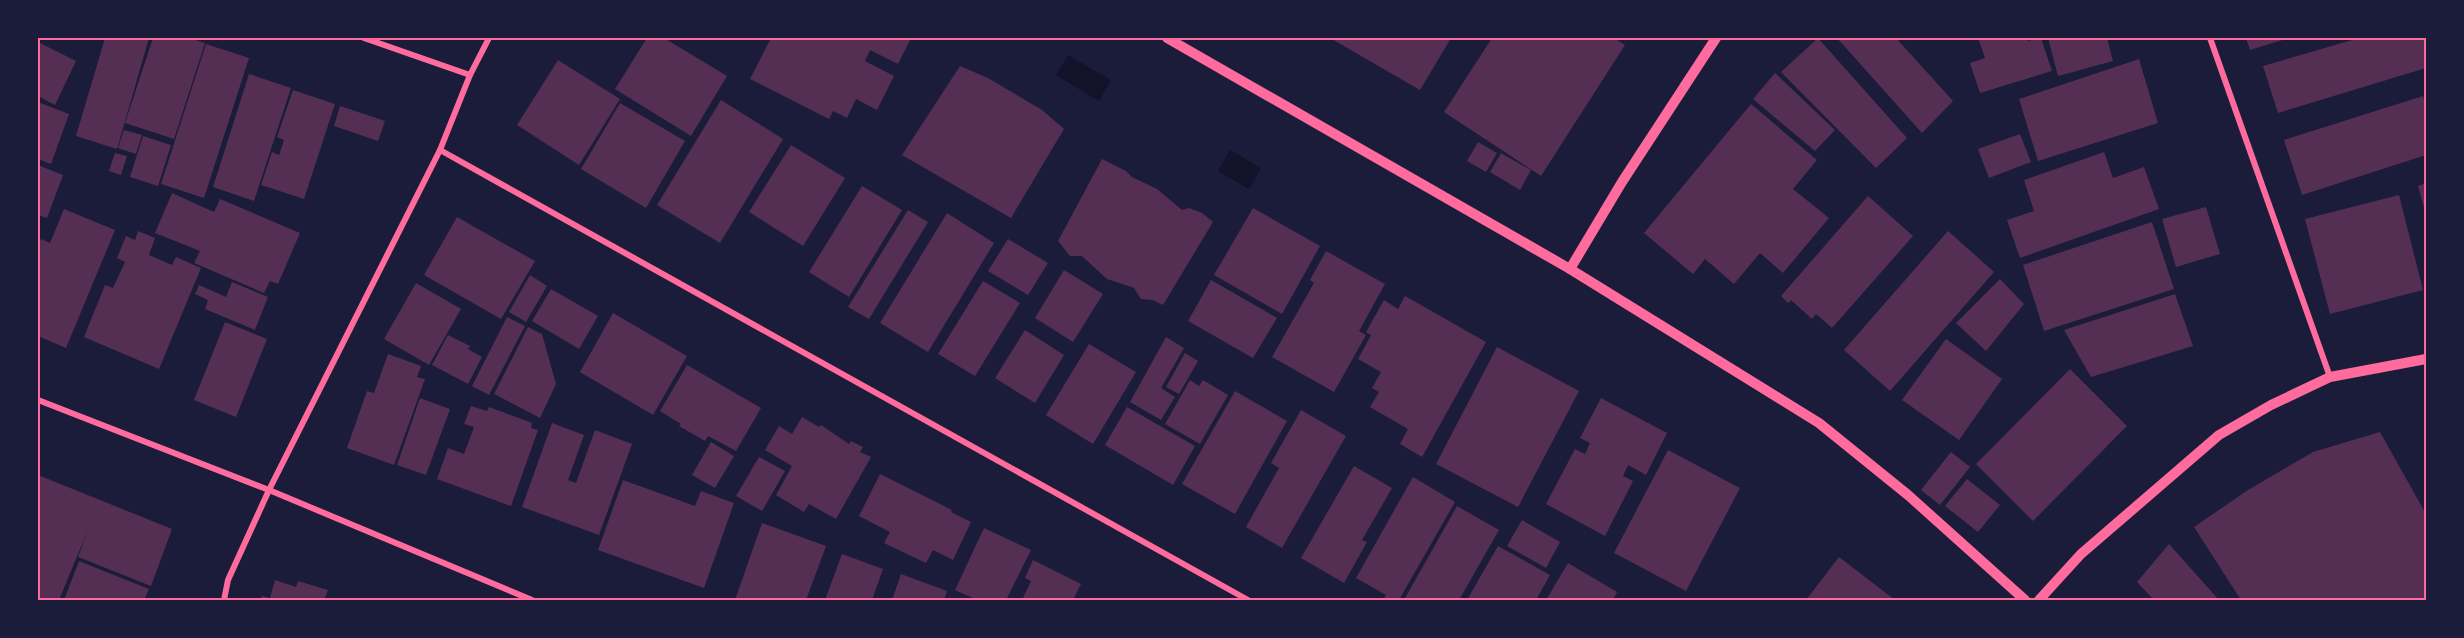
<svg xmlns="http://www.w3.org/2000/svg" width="2464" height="638" viewBox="0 0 2464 638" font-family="'Fira Sans Condensed',sans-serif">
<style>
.water{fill:#12122b}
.building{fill:#542f53}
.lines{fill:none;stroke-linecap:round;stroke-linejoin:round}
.minor{stroke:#ff6b9d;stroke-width:6}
.tertiary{stroke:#ff6b9d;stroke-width:10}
.neatline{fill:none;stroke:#ff6b9d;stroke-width:2}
</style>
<rect width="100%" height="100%" fill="#1b1b3a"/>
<!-- water -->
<g class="water">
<polygon points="1068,55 1111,80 1099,101 1056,75"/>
<polygon points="1230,150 1261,168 1249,189 1218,171"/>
</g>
<!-- building -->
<g class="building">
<polygon points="105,38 149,38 117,149 76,136"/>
<polygon points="153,38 189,38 205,43 174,139 125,123"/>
<polygon points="647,38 664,38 727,76 691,136 615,89"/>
<polygon points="771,38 911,38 898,64 870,50 865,61 894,76 877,110 856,99 847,118 833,111 829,119 750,79"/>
<polygon points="1330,38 1451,38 1420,90"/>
<polygon points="1492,38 1614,38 1625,45 1541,176 1444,112"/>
<polygon points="1818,38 1907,138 1876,168 1781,72"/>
<polygon points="1837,38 1896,38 1953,101 1922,133"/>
<polygon points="1978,38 2027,38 2028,41 2041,38 2052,71 1980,93 1970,63 1985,58"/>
<polygon points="2048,38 2107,38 2113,61 2058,76"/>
<polygon points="2246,38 2289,38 2250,50"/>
<polygon points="2359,38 2426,38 2426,68 2278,113 2263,66"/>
<polygon points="38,42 76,61 55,105 38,96"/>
<polygon points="206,44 249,58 204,198 161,184"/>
<polygon points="2139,59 2158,123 2038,161 2019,99"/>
<polygon points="558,60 620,99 579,165 517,125"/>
<polygon points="960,66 988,78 1042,110 1064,129 1011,218 902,155"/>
<polygon points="1775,73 1835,130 1815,151 1753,99"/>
<polygon points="249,74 291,88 254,201 213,187"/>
<polygon points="293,90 335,104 304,199 261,185 272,152 279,155 284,140 277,137"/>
<polygon points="2423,96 2426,106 2426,155 2302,195 2284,140"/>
<polygon points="721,100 783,139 720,243 657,205"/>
<polygon points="38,102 69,114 51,164 38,159"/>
<polygon points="620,103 685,141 646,208 581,169"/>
<polygon points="1751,104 1817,160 1793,189 1829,218 1783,273 1760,253 1734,284 1705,259 1693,274 1644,233"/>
<polygon points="340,106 385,121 378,141 334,126"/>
<polygon points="124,130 142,135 136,154 118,148"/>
<polygon points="2020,134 2031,162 1989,178 1978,149"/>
<polygon points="143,136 171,145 158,186 130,177"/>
<polygon points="1478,142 1497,153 1486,172 1467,161"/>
<polygon points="791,145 845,178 803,246 749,212"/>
<polygon points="2104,152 2113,178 2144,167 2159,209 2020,258 2007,220 2034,211 2024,180"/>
<polygon points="115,153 127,156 121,175 109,171"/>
<polygon points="1501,153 1531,170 1520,190 1490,172"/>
<polygon points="1102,159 1126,171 1132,177 1157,189 1182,210 1189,208 1202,213 1213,222 1163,305 1153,300 1141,299 1134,288 1107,279 1082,256 1070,256 1058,241"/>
<polygon points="38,165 63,175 47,218 38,215"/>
<polygon points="2426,183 2426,215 2418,186"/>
<polygon points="862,186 902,210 849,297 809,272"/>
<polygon points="172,193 214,212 220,199 300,233 278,284 270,281 264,293 194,263 200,251 155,233"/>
<polygon points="2399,195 2423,290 2330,314 2305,219"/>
<polygon points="1868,196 1913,236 1832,328 1816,314 1812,319 1791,300 1788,303 1781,296"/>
<polygon points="2206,207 2220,254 2176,267 2162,219"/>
<polygon points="1253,208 1320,246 1282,314 1214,275"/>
<polygon points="64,209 115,230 66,348 38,336 38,247 41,239 50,243"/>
<polygon points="908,210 928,222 869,319 848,307"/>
<polygon points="947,213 994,243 928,352 880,323"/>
<polygon points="457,217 535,261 501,319 424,275"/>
<polygon points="2152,222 2174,289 2044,331 2023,265"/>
<polygon points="138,231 155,238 149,255 172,265 176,257 201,268 159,369 84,337 105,285 113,288 125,262 117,258 126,236 135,240"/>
<polygon points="1948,231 1994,272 1890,391 1844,350"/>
<polygon points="1008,239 1048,263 1028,295 988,271"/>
<polygon points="1326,251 1385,284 1359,331 1366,335 1334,392 1272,357 1314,283 1310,280"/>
<polygon points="1064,270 1103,294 1073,342 1035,318"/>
<polygon points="530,275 547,286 526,322 509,312"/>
<polygon points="2000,279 2024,304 1986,351 1956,323"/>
<polygon points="1211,280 1277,318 1253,358 1188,321"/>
<polygon points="983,281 1020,303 975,376 938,354"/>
<polygon points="232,282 268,297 255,330 205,309 208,300 195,294 199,285 226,297"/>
<polygon points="416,283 461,309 429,365 384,339"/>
<polygon points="551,289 598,316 579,349 532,321"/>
<polygon points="2175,294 2193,346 2091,377 2064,330"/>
<polygon points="1405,296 1486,342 1422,457 1400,444 1408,429 1370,407 1379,392 1372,388 1381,372 1358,359 1371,335 1366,332 1384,300 1398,309"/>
<polygon points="613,313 687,356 653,415 580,372"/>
<polygon points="507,317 525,326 489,395 472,386"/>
<polygon points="225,322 267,339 236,417 194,400"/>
<polygon points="528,327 542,334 556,384 540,418 494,394"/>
<polygon points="1025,330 1064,355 1035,403 995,378"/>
<polygon points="448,335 470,346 468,349 482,357 468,384 432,365"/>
<polygon points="1166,337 1184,348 1161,388 1175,397 1161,420 1130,402"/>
<polygon points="1946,339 2002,379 1959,440 1902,400"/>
<polygon points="1089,344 1136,372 1093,444 1046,415"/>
<polygon points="1497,347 1579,391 1518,507 1436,464"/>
<polygon points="1185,353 1198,361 1179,394 1166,387"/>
<polygon points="388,354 421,366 417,377 425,379 394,465 347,448 367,391 374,393"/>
<polygon points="687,365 761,408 736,451 708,436 705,441 679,426 681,424 660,411"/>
<polygon points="2070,369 2127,426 2033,521 1976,464"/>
<polygon points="1190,380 1199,386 1203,380 1228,395 1200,444 1165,424"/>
<polygon points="1235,391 1287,421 1235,514 1182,484"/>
<polygon points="420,398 450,409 426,475 397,465"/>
<polygon points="1601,398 1667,433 1646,475 1628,465 1623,476 1633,481 1605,536 1546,504 1575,449 1585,454 1590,443 1580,438"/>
<polygon points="471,406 487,411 489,407 532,423 531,428 538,430 511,506 437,479 448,448 464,454 474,427 464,424"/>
<polygon points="1127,407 1195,446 1173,485 1105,445"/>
<polygon points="1301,410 1346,436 1282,548 1246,527 1279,468 1271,463"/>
<polygon points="802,417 819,427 821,425 849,444 851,441 863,447 860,452 871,457 836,519 809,504 804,512 776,495 792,466 765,450 779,426 792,434"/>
<polygon points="552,423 584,435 568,480 576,483 595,430 632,444 599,535 522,507"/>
<polygon points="2380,432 2426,514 2426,600 2241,600 2194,527 2248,490 2313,452"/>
<polygon points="711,442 734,456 715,488 692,475"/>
<polygon points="1668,450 1740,488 1686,591 1614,553"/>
<polygon points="1951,452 1970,467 1940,505 1921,490"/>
<polygon points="759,457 785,471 762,511 736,496"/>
<polygon points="1354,466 1392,488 1362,540 1367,542 1344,583 1301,558"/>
<polygon points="880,474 952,510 951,512 971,522 953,560 933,550 926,563 884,543 890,532 859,516"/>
<polygon points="38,475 172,529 151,586 78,557 88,530 59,600 38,600"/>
<polygon points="1413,477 1455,502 1399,600 1383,600 1386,595 1356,578"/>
<polygon points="1967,479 2000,505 1978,532 1945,506"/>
<polygon points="623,480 695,506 701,491 734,503 704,588 598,550"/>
<polygon points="1457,506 1499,530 1459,600 1404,600"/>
<polygon points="1522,520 1560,542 1546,568 1507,546"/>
<polygon points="762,523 826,546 806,600 735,600"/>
<polygon points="984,528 1031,550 1006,600 977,600 955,590"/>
<polygon points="2169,544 2219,600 2154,600 2137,582"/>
<polygon points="1498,546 1550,575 1536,600 1467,600"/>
<polygon points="842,554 883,569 872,600 825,600"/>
<polygon points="1839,557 1895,600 1806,600"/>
<polygon points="1033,560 1081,584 1073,600 1029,600 1023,598 1031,581 1025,578"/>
<polygon points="79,561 149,589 144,600 64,600"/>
<polygon points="1568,563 1617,592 1613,600 1546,600"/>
<polygon points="901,574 947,591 944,600 892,600"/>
<polygon points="275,580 296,587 298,581 328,590 324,600 260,600 262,596 270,598"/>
</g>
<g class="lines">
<!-- minor -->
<g class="minor">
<polyline points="364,38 470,75"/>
<polyline points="2210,38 2330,377"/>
<polyline points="440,150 1248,600"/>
<polyline points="38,400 269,490 532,600"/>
<polyline points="224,600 228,580 269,490 440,150 470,75 489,38"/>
</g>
<!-- tertiary -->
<g class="tertiary">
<polyline points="1167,38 1570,269 1819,423 1908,495 2025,600"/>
<polyline points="1570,269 1622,182 1716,38"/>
<polyline points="2039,600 2081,554 2219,435 2271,405 2330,377 2426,359"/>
</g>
</g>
<!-- border -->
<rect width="2464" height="638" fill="none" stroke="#1b1b3a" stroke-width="78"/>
<rect x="39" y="39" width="2386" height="560" class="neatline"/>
</svg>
